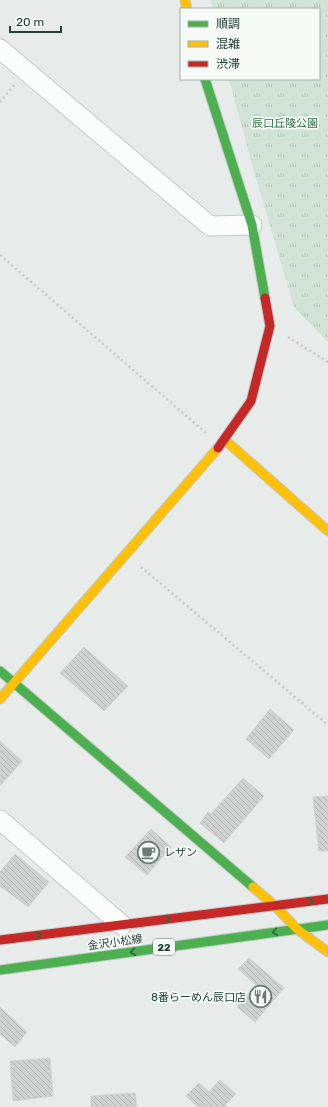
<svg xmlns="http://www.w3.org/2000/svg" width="328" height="1107" viewBox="0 0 328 1107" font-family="Rubik,'Noto Sans JP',sans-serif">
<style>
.park{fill:url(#park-tufts)}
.building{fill:url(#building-back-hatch);stroke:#cfd4d2}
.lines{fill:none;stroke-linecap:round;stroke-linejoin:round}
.street-casing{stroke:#c4c8c6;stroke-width:21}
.fast-casing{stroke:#c3c9c6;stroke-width:11}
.slow-casing{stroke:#c3c9c6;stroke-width:11}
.jam-casing{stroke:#c3c9c6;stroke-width:11}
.path{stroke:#c2cbc7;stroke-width:2.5;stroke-dasharray:2 3;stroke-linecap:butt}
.street{stroke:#fbfcfc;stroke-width:19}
.fast{stroke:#4caf50;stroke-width:9}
.slow{stroke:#ffc107;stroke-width:9}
.jam{stroke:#c62828;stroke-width:9}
.oneway{stroke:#31603e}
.labels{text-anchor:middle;stroke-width:3.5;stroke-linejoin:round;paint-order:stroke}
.shield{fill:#f5faf7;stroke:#637671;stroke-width:1}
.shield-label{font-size:10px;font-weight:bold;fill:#253e37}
.park-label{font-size:11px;fill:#31724b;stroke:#f5faf7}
.poi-label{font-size:11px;fill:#253e37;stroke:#f5faf7;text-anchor:start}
.street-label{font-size:11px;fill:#253e37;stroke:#f5faf7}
</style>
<defs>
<pattern id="park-tufts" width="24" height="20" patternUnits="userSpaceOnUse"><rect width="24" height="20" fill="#d1e3d6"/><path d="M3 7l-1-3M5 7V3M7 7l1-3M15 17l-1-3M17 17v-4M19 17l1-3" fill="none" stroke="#b3c4b8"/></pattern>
<pattern id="building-back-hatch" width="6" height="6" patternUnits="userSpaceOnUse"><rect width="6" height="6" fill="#ced2d0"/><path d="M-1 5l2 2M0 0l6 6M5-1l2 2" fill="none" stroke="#b1b5b3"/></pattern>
</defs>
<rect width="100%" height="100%" fill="#e7ebe9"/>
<!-- park -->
<polygon class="park" points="211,0 328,0 328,342 294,307 255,175 229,79 319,79 319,9 212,9"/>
<!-- building -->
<g class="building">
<polygon points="84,647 128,686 104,711 60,673"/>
<polygon points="270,709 294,730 269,759 246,739"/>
<polygon points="0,741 22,761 0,786"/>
<polygon points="243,778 264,796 224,843 200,823 208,812 211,814"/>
<polygon points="328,796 328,851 319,851 313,797"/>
<polygon points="151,829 171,847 147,875 125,857"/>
<polygon points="15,854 49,882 28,907 0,886 0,872"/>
<polygon points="249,958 284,988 255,1022 237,1007 256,985 238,969"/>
<polygon points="0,1007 27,1032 15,1047 0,1034"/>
<polygon points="50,1058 53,1096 13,1101 10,1061"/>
<polygon points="220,1080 236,1094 225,1105 227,1107 196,1107 197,1106 186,1096 199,1083 209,1092"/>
<polygon points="135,1093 137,1107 91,1107 91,1096"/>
</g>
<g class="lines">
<defs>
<g id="street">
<polyline points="0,49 210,226 252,225"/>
<polyline points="0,820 122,925"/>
</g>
<g id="fast">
<polyline points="205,79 252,225 265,298"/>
<polyline points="0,671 253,887"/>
<polyline points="0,970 328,925"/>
</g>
<g id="slow">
<polyline points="185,0 187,9"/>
<polyline points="225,440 328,531"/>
<polyline points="0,699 218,448"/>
<polyline points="253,887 275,906 297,929 328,952"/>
</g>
<g id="jam">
<polyline points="218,448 251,401 270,326 265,298"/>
<polyline points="0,940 328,899"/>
</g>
</defs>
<!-- street casing -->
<use href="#street" class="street-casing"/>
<!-- fast casing -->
<use href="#fast" class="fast-casing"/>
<!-- slow casing -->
<use href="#slow" class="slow-casing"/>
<!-- jam casing -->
<use href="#jam" class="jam-casing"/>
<!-- path -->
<g class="path">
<polyline points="0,102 15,84"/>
<polyline points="0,255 206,433"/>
<polyline points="288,337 328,362"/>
<polyline points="141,567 328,725"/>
</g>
<!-- street -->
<use href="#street" class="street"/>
<!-- fast -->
<use href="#fast" class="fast"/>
<!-- slow -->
<use href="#slow" class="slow"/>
<!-- jam -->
<use href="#jam" class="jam"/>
</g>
<!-- one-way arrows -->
<defs><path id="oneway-chevron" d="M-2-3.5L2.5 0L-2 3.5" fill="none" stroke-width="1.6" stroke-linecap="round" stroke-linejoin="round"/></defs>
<g class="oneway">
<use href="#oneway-chevron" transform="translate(311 901) rotate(-7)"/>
<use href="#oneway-chevron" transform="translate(168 919) rotate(-7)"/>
<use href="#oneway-chevron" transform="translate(275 932) rotate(172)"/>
<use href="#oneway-chevron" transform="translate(39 935) rotate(-7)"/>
<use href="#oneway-chevron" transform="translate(133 952) rotate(172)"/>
</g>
<!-- icons -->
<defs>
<symbol id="cafe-ring" viewBox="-11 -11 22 22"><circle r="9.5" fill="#f5faf7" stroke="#697b75" stroke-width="1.5"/><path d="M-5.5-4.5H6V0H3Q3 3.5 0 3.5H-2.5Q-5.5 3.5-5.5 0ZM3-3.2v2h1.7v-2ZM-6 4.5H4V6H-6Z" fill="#697b75"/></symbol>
<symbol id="restaurant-ring" viewBox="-11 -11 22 22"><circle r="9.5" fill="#f5faf7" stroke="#697b75" stroke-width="1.5"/><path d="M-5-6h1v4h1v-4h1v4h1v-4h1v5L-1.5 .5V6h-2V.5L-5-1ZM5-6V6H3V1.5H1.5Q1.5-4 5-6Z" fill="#697b75"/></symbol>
</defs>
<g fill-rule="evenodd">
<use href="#cafe-ring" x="136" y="840" width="25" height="25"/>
<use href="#restaurant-ring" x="248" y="984" width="25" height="25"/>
</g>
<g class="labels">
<!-- shield labels -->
<rect class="shield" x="153" y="939" width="22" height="16" rx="3"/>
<g class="shield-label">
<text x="164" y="951">22</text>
</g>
<!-- park labels -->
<g class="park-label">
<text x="285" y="127">辰口丘陵公園</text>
</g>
<!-- poi labels -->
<g class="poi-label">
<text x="164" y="856">レザン</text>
<text x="246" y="1001" text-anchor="end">8番らーめん辰口店</text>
</g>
<!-- street labels -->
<g class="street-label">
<text transform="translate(115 942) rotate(-8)" y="4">金沢小松線</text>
</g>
</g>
<!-- legend -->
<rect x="180" y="8" width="140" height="72" fill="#f5faf7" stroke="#a2afaa"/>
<rect x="188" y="21" width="20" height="6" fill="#4caf50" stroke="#a2afaa"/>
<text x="216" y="28" font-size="12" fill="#253e37">順調</text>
<rect x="188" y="41" width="20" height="6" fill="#ffc107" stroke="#a2afaa"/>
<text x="216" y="48" font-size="12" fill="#253e37">混雑</text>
<rect x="188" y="61" width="20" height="6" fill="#c62828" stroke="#a2afaa"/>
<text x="216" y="68" font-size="12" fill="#253e37">渋滞</text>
<!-- scale -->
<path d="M10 26v6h51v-6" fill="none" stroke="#253e37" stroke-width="2"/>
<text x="16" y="26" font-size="12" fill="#253e37" stroke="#f5faf7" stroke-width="3" paint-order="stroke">20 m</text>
</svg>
